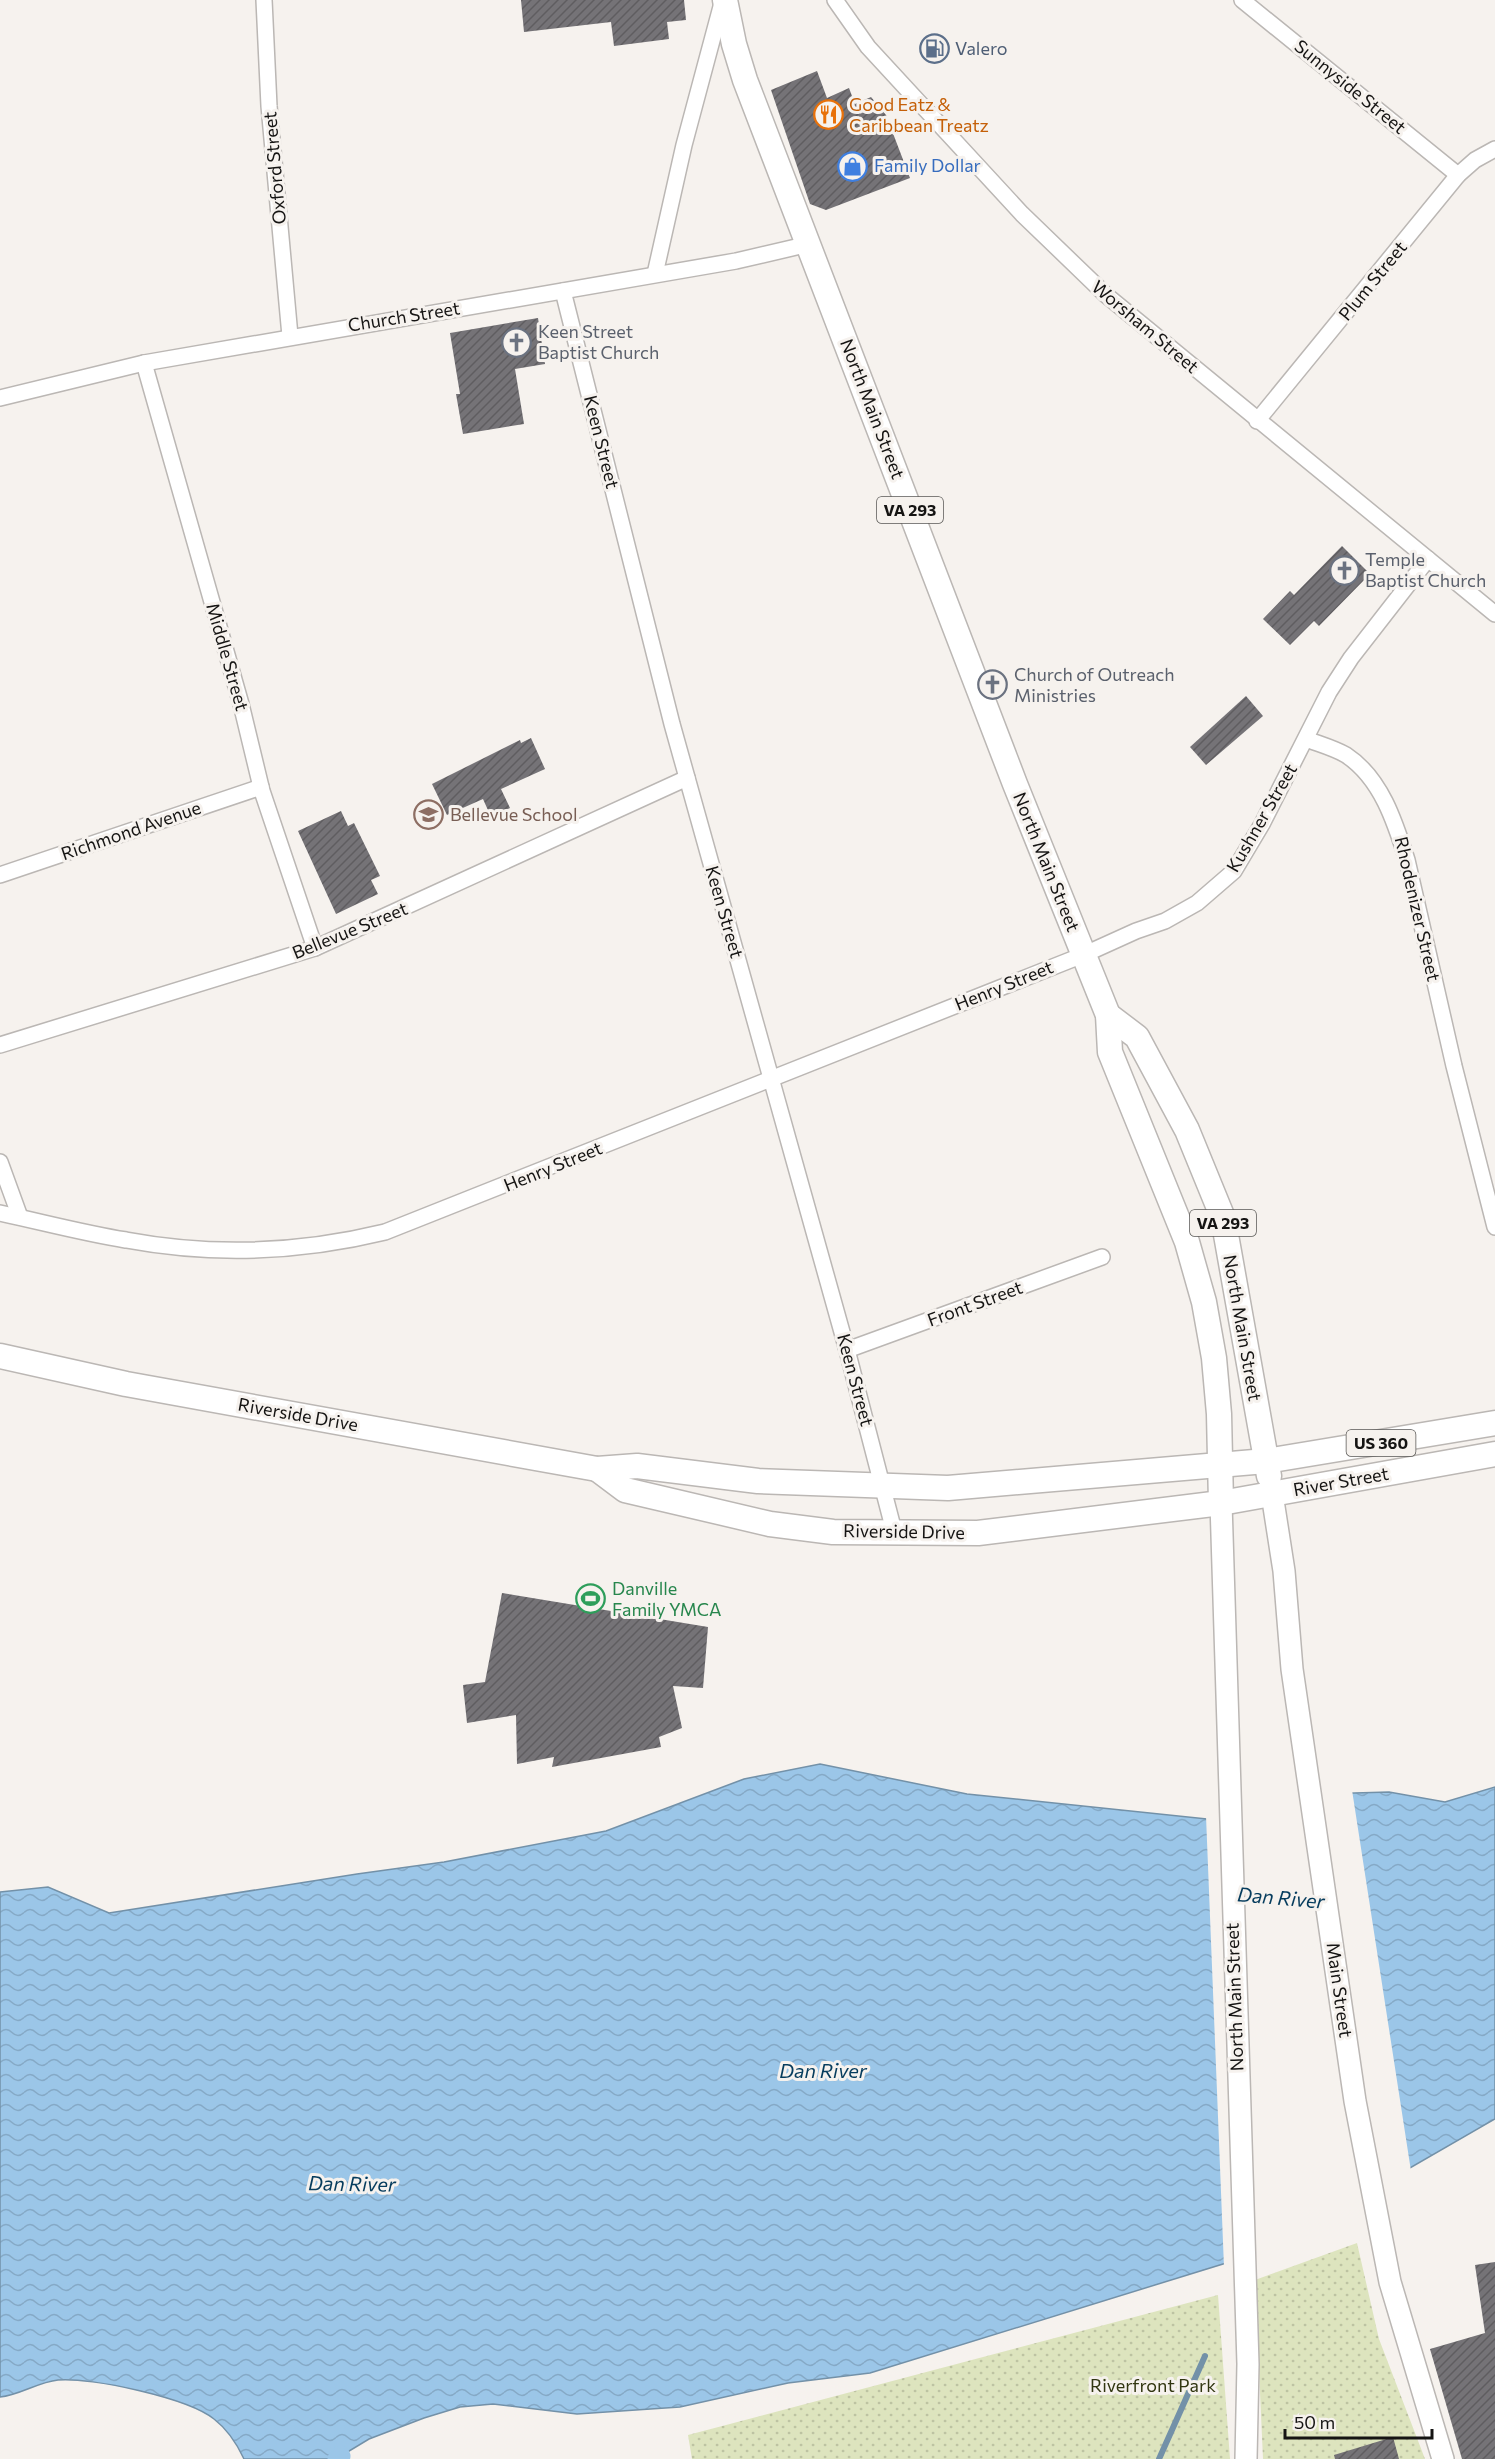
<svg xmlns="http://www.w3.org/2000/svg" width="1495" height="2459" viewBox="0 0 1495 2459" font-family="Commissioner,sans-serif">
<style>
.grass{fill:url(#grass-dots)}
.water{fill:url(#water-waves);stroke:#7391a8;stroke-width:1.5}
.pier{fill:#f6f2ee}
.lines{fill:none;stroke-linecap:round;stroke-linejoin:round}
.stream{stroke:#7391a8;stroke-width:6}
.canal{stroke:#9bc6e8;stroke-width:21}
.building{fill:url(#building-hatch)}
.street-casing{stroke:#bbb7b4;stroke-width:18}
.secondary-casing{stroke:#bbb7b4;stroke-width:24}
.primary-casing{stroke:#bbb7b4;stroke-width:27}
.street{stroke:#fff;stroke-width:15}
.secondary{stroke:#fff;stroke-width:21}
.primary{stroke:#fff;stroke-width:24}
.labels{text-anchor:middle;stroke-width:6;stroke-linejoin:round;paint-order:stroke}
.shield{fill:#f6f2ee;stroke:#585755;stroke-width:1.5}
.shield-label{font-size:16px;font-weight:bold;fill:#151413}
.service-label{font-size:18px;fill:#4e5e75;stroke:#f6f2ee;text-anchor:start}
.street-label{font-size:18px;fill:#151413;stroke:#f6f2ee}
.food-label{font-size:18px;fill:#c56008;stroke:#f6f2ee;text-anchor:start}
.shop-label{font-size:18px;fill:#366cbe;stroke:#f6f2ee;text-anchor:start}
.worship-label{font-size:18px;fill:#5b616d;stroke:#f6f2ee;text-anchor:start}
.education-label{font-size:18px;fill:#785e54;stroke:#f6f2ee;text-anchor:start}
.leisure-label{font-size:18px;fill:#27864d;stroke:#f6f2ee;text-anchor:start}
.park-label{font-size:18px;fill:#313610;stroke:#f6f2ee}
.water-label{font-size:20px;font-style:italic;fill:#063c5d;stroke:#f6f2ee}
</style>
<defs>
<pattern id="grass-dots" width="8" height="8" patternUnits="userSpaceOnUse" patternTransform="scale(1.5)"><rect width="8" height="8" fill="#dde4be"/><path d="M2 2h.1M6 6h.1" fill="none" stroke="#bdc3a2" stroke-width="1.8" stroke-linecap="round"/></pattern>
<pattern id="water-waves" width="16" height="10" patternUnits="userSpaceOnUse" patternTransform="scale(1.5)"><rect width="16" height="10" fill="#9bc6e8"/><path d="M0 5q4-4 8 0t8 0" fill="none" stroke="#85a9c6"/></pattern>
<pattern id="building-hatch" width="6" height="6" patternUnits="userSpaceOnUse" patternTransform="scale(1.5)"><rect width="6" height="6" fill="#757377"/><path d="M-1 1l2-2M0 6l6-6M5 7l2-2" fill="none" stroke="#5f5d60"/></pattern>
</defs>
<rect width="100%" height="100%" fill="#f6f2ee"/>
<!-- grass -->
<g class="grass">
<polygon points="1357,2243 1379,2339 1425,2459 1263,2459 1255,2280"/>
<polygon points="1218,2295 1230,2459 692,2459 688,2435"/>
</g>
<!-- water -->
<path class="water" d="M820,1764l147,30 240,25 78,-24 104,-3 56,10 50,-15v332l-158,91 -46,33 -421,130 -82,10 -108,24 -103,7 -84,-10 -33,3 -36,11 -55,21 -33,20h-92c-7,-15 -17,-30 -30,-40 -26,-21 -123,-42 -156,-39 -20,2 -38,15 -58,17v-505l48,-5 61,26 248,-39 87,-12 162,-31 138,-52z"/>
<!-- pier -->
<polygon class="pier" points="1352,1790 1411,2171 1338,2213 1293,2245 1224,2267 1206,1816 1285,1792"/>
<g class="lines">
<!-- stream -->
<polyline class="stream" points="1159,2459 1205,2356"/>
<!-- canal -->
<polyline class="canal" points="338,2459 340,2456"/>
</g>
<!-- building -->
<g class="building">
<polygon points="521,0 684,0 686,20 667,22 669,39 614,46 611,22 524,32"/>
<polygon points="817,71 827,98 849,88 855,104 871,97 886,115 910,178 826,210 810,204 771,90"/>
<polygon points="538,318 545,364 515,369 524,424 463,434 456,394 460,394 450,333"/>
<polygon points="1342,546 1370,574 1319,626 1314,621 1290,645 1263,619 1290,591 1294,595"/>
<polygon points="1246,696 1263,716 1206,765 1190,747"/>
<polygon points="531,738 545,769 501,789 510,808 491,817 483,799 447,815 432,784 520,740 521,743"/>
<polygon points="341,811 348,826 354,823 380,876 371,880 378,894 336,914 298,831"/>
<polygon points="502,1593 708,1627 703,1688 673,1686 682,1728 659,1737 661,1747 552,1767 554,1757 517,1764 516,1715 467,1723 463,1685 485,1682"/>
<polygon points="1495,2262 1495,2459 1462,2459 1430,2349 1485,2333 1475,2265"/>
<polygon points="1393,2437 1399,2459 1335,2459 1334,2455"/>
</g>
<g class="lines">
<defs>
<g id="street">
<polyline points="264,0 269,106 290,336"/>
<polyline points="835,0 868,47 1022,214 1106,295 1495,614"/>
<polyline points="1242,0 1458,175"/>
<polyline points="655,274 684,145 722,3"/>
<polyline points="563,291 672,724 847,1350 894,1531"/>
<polyline points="144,363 241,704 262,791 315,948"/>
<polyline points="0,398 144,363 736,261 809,244"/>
<polyline points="1257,421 1458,175 1475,160 1495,149"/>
<path d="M1306,739c13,5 28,9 40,16 35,23 49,67 61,105l47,206 41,161"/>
<polyline points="0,875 261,787"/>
<polyline points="0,1045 315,948 687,778"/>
<polyline points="0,1162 20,1217"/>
<path d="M0,1213c42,9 83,20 126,27 86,16 173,13 259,-8l698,-277 53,-24 29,-10 32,-18 37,-32 28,-47 67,-132 22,-34 77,-99"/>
<polyline points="847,1350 1102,1257"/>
</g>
<g id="secondary">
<polyline points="1272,1494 1284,1571 1292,1669 1355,2101 1390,2282 1443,2459"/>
<polyline points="1221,1503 1248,2364 1246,2459"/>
</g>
<g id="primary">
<polyline points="725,0 734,44 745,80 1015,784 1108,1015 1110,1052 1187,1242 1204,1302 1214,1358 1219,1414 1221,1503"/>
<polyline points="1108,1015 1137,1037 1187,1130 1223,1218 1269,1476"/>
<polyline points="0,1356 126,1384 597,1469 637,1466 758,1481 948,1488 1266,1461 1495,1423"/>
<polyline points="597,1469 625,1490 770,1524 833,1532 978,1533 1221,1503 1495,1454"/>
</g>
</defs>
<!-- street casing -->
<use href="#street" class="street-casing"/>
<!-- secondary casing -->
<use href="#secondary" class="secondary-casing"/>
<!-- primary casing -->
<use href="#primary" class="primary-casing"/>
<!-- street -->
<use href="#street" class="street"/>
<!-- secondary -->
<use href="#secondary" class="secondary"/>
<!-- primary -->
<use href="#primary" class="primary"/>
</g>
<!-- icons -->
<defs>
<symbol id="fuel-ring" viewBox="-11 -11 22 22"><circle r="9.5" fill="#f6f2ee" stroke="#5c6f8a" stroke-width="1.5"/><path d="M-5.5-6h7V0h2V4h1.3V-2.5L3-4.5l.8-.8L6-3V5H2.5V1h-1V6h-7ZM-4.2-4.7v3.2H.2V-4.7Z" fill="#5c6f8a"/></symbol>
<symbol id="restaurant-ring" viewBox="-11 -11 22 22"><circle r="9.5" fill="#f6f2ee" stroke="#e8710a" stroke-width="1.5"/><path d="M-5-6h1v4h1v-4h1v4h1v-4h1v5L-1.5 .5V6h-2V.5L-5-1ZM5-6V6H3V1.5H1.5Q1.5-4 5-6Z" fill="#e8710a"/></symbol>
<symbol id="shop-ring" viewBox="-11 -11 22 22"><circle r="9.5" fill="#f6f2ee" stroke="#3f7fe0" stroke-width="1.5"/><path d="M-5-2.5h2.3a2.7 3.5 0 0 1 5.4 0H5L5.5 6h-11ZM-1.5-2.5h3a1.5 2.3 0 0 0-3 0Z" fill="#3f7fe0"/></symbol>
<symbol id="church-ring" viewBox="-11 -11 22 22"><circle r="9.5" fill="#f6f2ee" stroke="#6b7280" stroke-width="1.5"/><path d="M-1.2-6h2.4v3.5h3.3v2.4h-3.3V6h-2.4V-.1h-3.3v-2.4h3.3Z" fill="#6b7280"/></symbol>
<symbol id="school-ring" viewBox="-11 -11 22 22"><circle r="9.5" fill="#f6f2ee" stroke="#8d6e63" stroke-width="1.5"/><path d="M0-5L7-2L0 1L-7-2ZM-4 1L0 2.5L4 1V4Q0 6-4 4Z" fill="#8d6e63"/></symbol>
<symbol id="stadium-ring" viewBox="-11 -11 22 22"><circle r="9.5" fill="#f6f2ee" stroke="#2e9e5b" stroke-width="1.5"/><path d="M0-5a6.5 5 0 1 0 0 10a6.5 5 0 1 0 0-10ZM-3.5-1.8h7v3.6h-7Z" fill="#2e9e5b"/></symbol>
</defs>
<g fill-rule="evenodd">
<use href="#fuel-ring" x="918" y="32" width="33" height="33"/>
<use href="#restaurant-ring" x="812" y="98" width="33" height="33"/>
<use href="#shop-ring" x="836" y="150" width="33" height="33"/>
<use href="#church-ring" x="500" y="326" width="33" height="33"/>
<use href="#church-ring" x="1328" y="554" width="33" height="33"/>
<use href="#church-ring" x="976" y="668" width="33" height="33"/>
<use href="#school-ring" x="412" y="798" width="33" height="33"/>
<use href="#stadium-ring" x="574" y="1582" width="33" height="33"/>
</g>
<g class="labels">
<!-- shield labels -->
<g class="shield">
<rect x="877" y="497" width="66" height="26" rx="4.5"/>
<rect x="1190" y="1210" width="66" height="26" rx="4.5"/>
<rect x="1346.5" y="1430" width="69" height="26" rx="4.5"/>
</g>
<g class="shield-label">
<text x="910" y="516">VA 293</text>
<text x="1223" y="1229">VA 293</text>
<text x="1381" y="1449">US 360</text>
</g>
<!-- service labels -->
<g class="service-label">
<text x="955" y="55">Valero</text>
</g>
<!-- street labels -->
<g class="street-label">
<text transform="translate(1350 87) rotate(39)" y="6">Sunnyside Street</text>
<text transform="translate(275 168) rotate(-95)" y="6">Oxford Street</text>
<text transform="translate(1373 281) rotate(-51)" y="6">Plum Street</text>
<text transform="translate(404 317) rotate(-9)" y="6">Church Street</text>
<text transform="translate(1145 327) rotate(40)" y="6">Worsham Street</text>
<text transform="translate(872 409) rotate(69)" y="6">North Main Street</text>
<text transform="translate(601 442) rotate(76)" y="6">Keen Street</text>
<text transform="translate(227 657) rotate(74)" y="6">Middle Street</text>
<text transform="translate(1262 818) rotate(-60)" y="6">Kushner Street</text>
<text transform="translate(131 831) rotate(-19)" y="6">Richmond Avenue</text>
<text transform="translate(1046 862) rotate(68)" y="6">North Main Street</text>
<text transform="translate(1417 909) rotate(77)" y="6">Rhodenizer Street</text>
<text transform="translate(724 912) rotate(74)" y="6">Keen Street</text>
<text transform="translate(350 931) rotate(-22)" y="6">Bellevue Street</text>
<text transform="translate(1004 986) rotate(-22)" y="6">Henry Street</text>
<text transform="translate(553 1167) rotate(-22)" y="6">Henry Street</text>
<text transform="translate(975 1304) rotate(-20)" y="6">Front Street</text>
<text transform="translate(1242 1328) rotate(80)" y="6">North Main Street</text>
<text transform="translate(855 1380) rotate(75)" y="6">Keen Street</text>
<text transform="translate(298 1415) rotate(10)" y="6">Riverside Drive</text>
<text transform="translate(1341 1482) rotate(-10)" y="6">River Street</text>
<text transform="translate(904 1532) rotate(1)" y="6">Riverside Drive</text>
<text transform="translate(1339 1990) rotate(82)" y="6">Main Street</text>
<text transform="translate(1235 1997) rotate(-92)" y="6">North Main Street</text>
</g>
<!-- food labels -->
<g class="food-label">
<text x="849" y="111">Good Eatz &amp;<tspan x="849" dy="21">Caribbean Treatz</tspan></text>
</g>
<!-- shop labels -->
<g class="shop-label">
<text x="874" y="172">Family Dollar</text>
</g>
<!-- worship labels -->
<g class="worship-label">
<text x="538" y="338">Keen Street<tspan x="538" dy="21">Baptist Church</tspan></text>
<text x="1365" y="566">Temple<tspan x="1365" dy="21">Baptist Church</tspan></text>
<text x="1014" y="681">Church of Outreach<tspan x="1014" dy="21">Ministries</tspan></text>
</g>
<!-- education labels -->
<g class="education-label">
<text x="450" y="821">Bellevue School</text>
</g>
<!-- leisure labels -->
<g class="leisure-label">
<text x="612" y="1595">Danville<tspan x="612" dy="21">Family YMCA</tspan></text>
</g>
<!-- park labels -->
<g class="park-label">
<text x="1153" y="2392">Riverfront Park</text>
</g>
<!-- water labels -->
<g class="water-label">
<text transform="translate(1281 1898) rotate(5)" y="7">Dan River</text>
<text x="823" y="2078">Dan River</text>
<text transform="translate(352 2184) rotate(1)" y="7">Dan River</text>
</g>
</g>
<!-- scale -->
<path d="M1285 2429v9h147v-9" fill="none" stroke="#151413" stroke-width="3"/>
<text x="1294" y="2429" font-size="18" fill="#151413" stroke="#f6f2ee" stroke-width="4.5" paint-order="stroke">50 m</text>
</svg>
